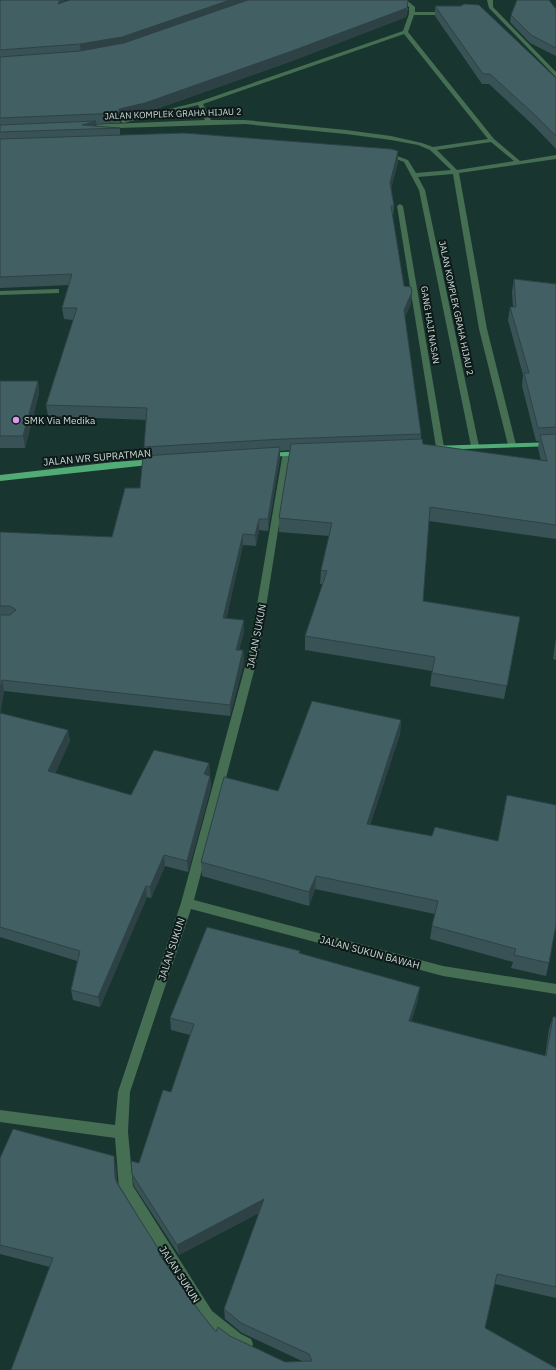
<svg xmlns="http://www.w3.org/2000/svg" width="556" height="1370" viewBox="0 0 556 1370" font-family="'IBM Plex Sans',sans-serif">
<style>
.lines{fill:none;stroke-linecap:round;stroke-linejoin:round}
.minor{fill:#456e53;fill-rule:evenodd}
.major{fill:#51ab74;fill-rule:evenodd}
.wall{fill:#395256}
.shaded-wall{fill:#2e4246}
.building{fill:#425f64;stroke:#2e4246}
.poi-dot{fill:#de98f2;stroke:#0e1a18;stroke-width:1.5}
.labels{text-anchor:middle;stroke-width:4;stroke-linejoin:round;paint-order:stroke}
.far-street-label{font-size:9px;fill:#cadad7;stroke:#0e1a18}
.poi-label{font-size:10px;fill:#cadad7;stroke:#0e1a18;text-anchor:start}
.street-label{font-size:10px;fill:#cadad7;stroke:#0e1a18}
</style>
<rect width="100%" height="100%" fill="#193530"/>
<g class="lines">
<!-- minor -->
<g class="minor">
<path d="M393,0l16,2 6,5v5h35v2l-2,1h-34l-6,17 86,107 26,22 36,-6v4l-97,14 28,156 29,116 -1,2h-6l-1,-2 -29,-116 -26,-155 -35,3 7,13 54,256 -4,2 -4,-2 -52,-256 -15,-28 -21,-8 3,-2 22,8 8,13 35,-3 -21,-20 -12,-5 -27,-5 -45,-6 -101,-10 -159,5 -3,-2 3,-2 119,-5 -7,-15 -75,18 -3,-2 78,-19 205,-71 6,-17v-7l-4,-3zM404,34l84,105 -55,8 -11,-4 -31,-7 -45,-6 -101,-10h-34l-8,-16zM491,142l23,19 -57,9 -20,-20z"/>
<polygon points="487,0 493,0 493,7 556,72 556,77 489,8"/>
<polygon points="400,204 403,206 444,447 440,449 436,447 397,206"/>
<polygon points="56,289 59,289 59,293 0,295 0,291"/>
<polygon points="283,452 286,452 290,454 259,652 194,900 443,966 556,984 556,994 443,976 191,909 130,1092 128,1132 133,1186 212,1311 241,1334 251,1339 253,1344 251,1349 246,1351 231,1344 202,1321 174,1279 119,1188 115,1138 0,1122 0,1110 115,1125 118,1092 181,903 249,652"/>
</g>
<!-- major -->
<g class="major">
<polygon points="556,442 556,446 431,450 427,448 431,446"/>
<polygon points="303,451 307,453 306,455 267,457 263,455 267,453"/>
<polygon points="155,459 158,460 159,462 158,464 0,481 0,475 114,462"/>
</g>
</g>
<!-- wall -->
<g class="wall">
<polygon points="0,0 64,2 408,8 406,17 292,61 145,113 120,120 120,123 96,124 96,127 120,128 120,135 398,162 391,188 394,206 393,217 404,286 412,292 411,303 405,317 421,434 421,439 423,444 541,461 538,448 539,441 536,441 522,386 523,375 508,320 510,307 513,307 512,292 514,279 556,284 556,539 429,521 423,601 520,617 504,699 430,686 432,671 305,650 305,636 323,584 320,584 321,570 329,536 279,532 279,518 290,450 280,451 280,458 268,531 259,530 256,546 243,545 226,619 244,632 239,650 243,650 244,662 230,716 4,691 0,713 68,730 70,741 55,773 131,795 209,763 210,775 210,776 211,787 188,872 165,866 151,898 147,897 100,1007 73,1000 71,990 77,961 0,937 0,532 112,537 140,488 144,456 144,447 146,420 48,416 46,405 73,320 64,319 62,308 69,285 0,288"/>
<polygon points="435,6 556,78 556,149 534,126 489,84 482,84 435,16"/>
<polygon points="556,9 556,56 530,43 510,22 511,15"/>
<polygon points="0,381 38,381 39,393 25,448 0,448"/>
<polygon points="556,638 556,660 553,659"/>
<polygon points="401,720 400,734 370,825 432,836 498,841 549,963 546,976 511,968 513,962 430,939 432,926 435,914 315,889 309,906 202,876 201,862 278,791"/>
<polygon points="300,951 300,953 418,1000 411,1021 545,1056 549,1029 553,1017 556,1017 556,1298 495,1284 485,1328 556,1368 11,1370 50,1267 0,1254 0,1158 116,1167 117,1181 162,1257 200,1312 216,1332 230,1336 285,1362 304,1362 242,1333 225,1319 224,1309 259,1213 179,1255 134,1186 132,1174 139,1163 171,1092 190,1035 171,1030 170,1018"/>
</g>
<!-- shaded-wall -->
<g class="shaded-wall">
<polygon points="60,0 65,0 59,13 58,4"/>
<polygon points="230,0 257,0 123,47 81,54 80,44"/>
<polygon points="408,0 406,17 292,61 145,113 120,120 120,123 119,109"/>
<polygon points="96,121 97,129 82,125"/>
<polygon points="398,151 398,162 390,194 390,183"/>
<polygon points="412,292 411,303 403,321 404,310"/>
<polygon points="38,381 39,393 25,448 23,436"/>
<polygon points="280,447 280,458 268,531 268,519"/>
<polygon points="259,519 259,530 256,546 255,535"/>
<polygon points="243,534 243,545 224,630 223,618"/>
<polygon points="244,620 244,632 236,661 236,650"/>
<polygon points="243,650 244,662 230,716 230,705"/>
<polygon points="2,680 4,691 0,716 0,690"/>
<polygon points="401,720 400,734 366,837 367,824"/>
<polygon points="68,730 70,741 51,783 48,771"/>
<polygon points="209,763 210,774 205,785 204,774"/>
<polygon points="210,776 211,787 188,872 187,861"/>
<polygon points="164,855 165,866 151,898 150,887"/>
<polygon points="316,876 315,889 309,906 309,892"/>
<polygon points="146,886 147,897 100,1007 98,997"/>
<polygon points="420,987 418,1000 408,1033 409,1021"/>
<polygon points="114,1156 116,1167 118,1188 115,1177"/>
<polygon points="264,1199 264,1210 179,1255 177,1245"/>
</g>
<!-- building -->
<g class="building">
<polygon points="0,0 60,0 58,4 70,0 230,0 122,37 80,44 0,50"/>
<polygon points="248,0 408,0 407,8 292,51 145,103 119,109 119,113 0,118 0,57 80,51 124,43"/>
<polygon points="517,0 549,0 556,9 556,48 531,35 511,15"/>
<polygon points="464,4 479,5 556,78 556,136 535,115 490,74 483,74 435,6 461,6"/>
<polygon points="96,121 82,125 120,128 0,132 0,125"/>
<polygon points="184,133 391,149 398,151 390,183 394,206 391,206 404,286 411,287 412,292 404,310 421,434 283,439 144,447 147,408 46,405 77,308 62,308 72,274 0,277 0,139"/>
<polygon points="514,279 556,284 556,427 538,428 524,373 529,373 510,307 516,307"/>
<polygon points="0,381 38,381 23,436 0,436"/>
<polygon points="556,434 556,525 430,507 423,601 520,617 507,686 432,673 435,657 305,636 327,571 321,570 332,523 279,518 291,444 422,439 423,444 547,461 540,435"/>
<polygon points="280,447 268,519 259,519 255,535 243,534 223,618 244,620 236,650 243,650 230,705 2,680 0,690 0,615 10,615 16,610 10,606 0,606 0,532 112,537 125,488 140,488 143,456"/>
<polygon points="312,701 401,720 367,824 432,836 435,827 498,841 507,795 556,805 556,925 549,963 514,955 516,949 432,926 438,901 316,876 309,892 201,862 224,777 278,791"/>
<polygon points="0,713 68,730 48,771 131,795 154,750 209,763 204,774 210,776 187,861 164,855 150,887 146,886 98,997 71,990 80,951 0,927"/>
<polygon points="207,927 300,951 299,953 420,987 409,1021 546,1056 553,1017 556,1017 556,1287 497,1274 485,1328 556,1368 556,1370 11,1370 53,1258 0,1245 0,1158 13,1129 114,1156 115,1177 117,1183 161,1253 159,1254 200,1312 216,1332 218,1327 230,1336 285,1362 312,1361 309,1354 241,1323 224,1309 264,1199 177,1245 132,1174 131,1161 139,1163 163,1090 171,1092 194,1024 170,1018"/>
</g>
<!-- markers -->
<circle class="poi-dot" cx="16" cy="420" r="4"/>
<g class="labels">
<!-- far-street labels -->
<g class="far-street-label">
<text transform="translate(173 114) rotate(-2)" y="3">JALAN KOMPLEK GRAHA HIJAU 2</text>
<text transform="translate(456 308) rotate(78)" y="3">JALAN KOMPLEK GRAHA HIJAU 2</text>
<text transform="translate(430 325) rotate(81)" y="3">GANG HAJI NASAN</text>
</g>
<!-- poi labels -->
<g class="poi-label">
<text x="24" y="424">SMK Via Medika</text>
</g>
<!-- street labels -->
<g class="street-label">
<text transform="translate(97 457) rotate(-5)" y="4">JALAN WR SUPRATMAN</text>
<text transform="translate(256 636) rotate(-79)" y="4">JALAN SUKUN</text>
<text transform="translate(171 949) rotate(-72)" y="4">JALAN SUKUN</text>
<text transform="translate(370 952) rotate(15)" y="4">JALAN SUKUN BAWAH</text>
<text transform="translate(180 1274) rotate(57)" y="4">JALAN SUKUN</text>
</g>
</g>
</svg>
